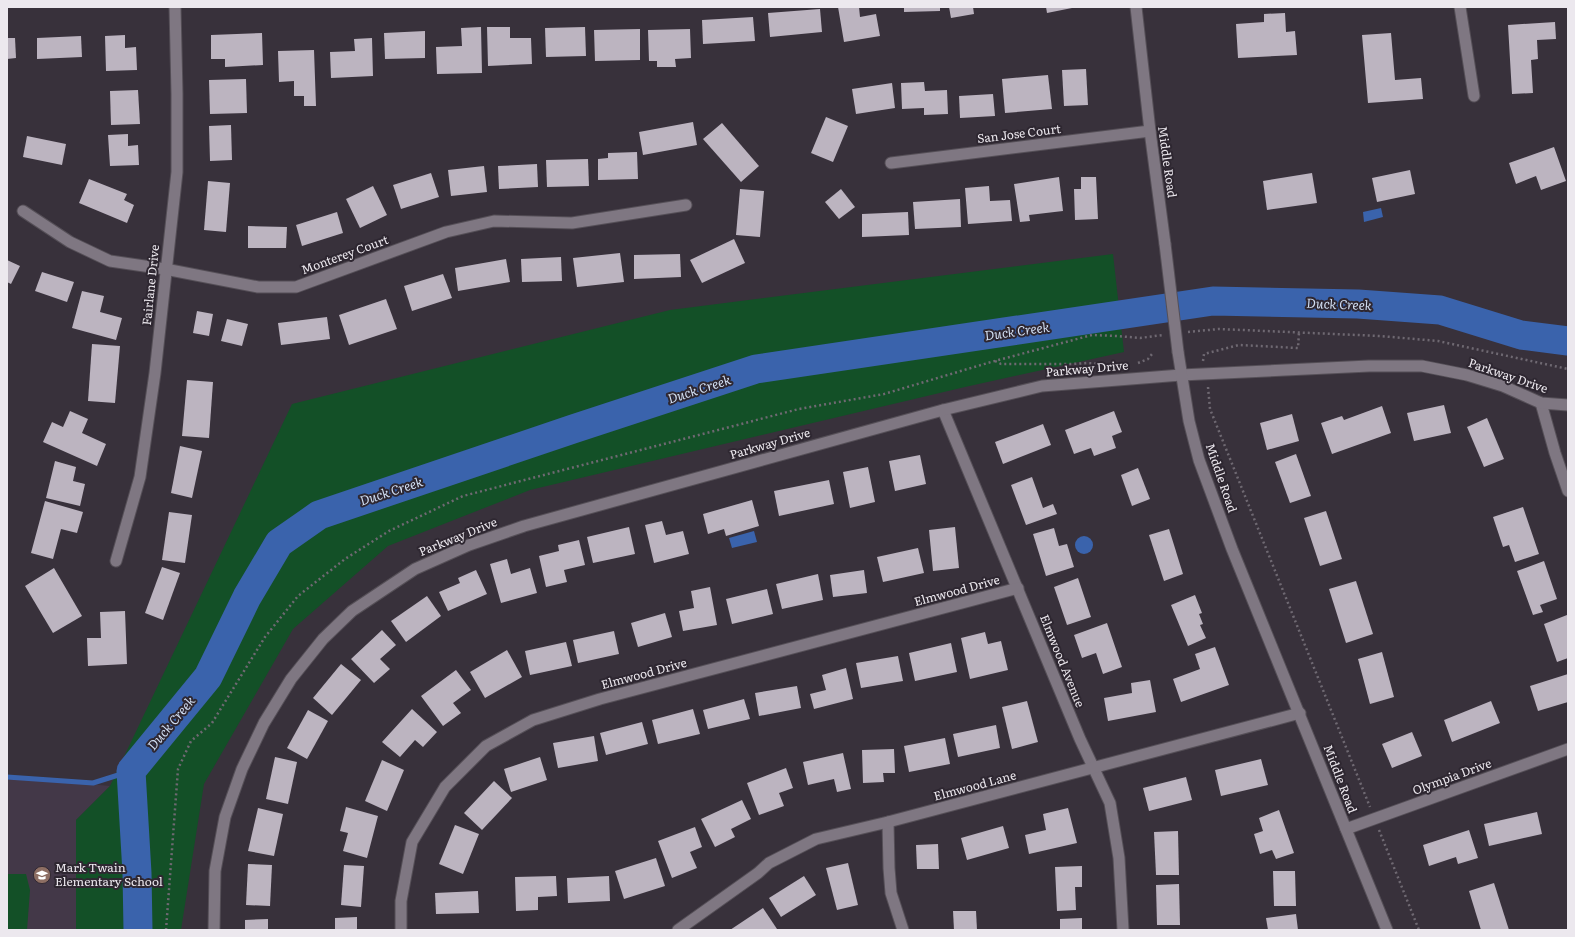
<svg xmlns="http://www.w3.org/2000/svg" width="1575" height="937" viewBox="0 0 1575 937" font-family="Literata,serif">
<style>
.built{fill:#433848}
.green{fill:#135027}
.water{fill:#3a63ac}
.lines{fill:none;stroke-linecap:round;stroke-linejoin:round}
.stream{stroke:#3a63ac;stroke-width:5}
.river{stroke:#3a63ac;stroke-width:29}
.building{fill:#bcb4c0}
.minor-casing{stroke:#554f57;stroke-width:13}
.secondary-casing{stroke:#554f57;stroke-width:13}
.path{stroke:#6f6972;stroke-width:2.5;stroke-dasharray:2 3;stroke-linecap:butt}
.minor{stroke:#7f7782;stroke-width:11}
.secondary{stroke:#7f7782;stroke-width:11}
.secondary-bridge-casing{stroke:#554f57;stroke-width:13;stroke-linecap:butt}
.secondary-bridge{stroke:#7f7782;stroke-width:11}
.labels{text-anchor:middle;stroke-width:4;stroke-linejoin:round;paint-order:stroke}
.street-label{font-size:12px;fill:#ece8ee;stroke:#2e2731}
.poi-label{font-size:12px;fill:#ece8ee;stroke:#2e2731;text-anchor:start}
.water-label{font-size:13px;font-style:italic;fill:#d2dff3;stroke:#2e2731}
</style>
<rect width="100%" height="100%" fill="#38313b"/>
<!-- built -->
<polygon class="built" points="7,776 110,786 76,820 76,930 7,930"/>
<!-- green -->
<g class="green">
<polygon points="1113,254 1124,352 965,387 530,490 388,546 293,629 204,784 181,930 76,930 76,820 110,786 292,404 670,310"/>
<polygon points="7,874 26,874 30,890 27,930 7,930"/>
</g>
<!-- water -->
<g class="water">
<polygon points="1381,208 1383,217 1364,222 1363,212"/>
<polygon points="754,531 757,542 732,548 729,538"/>
<circle cx="1084" cy="545" r="9"/>
</g>
<g class="lines">
<!-- stream -->
<polyline class="stream" points="7,777 93,783 131,771"/>
<!-- river -->
<polyline class="river" points="138,930 137,873 131,771 208,677 247,597 279,543 319,515 573,429 756,369 1213,301 1358,304 1440,310 1521,335 1568,341"/>
</g>
<!-- building -->
<g class="building">
<polygon points="838,7 859,7 860,17 876,14 880,36 844,42"/>
<polygon points="904,7 940,7 940,11 904,12"/>
<polygon points="949,7 973,7 974,14 951,18"/>
<polygon points="1046,7 1072,7 1072,8 1047,13"/>
<polygon points="820,9 822,32 770,37 768,13"/>
<polygon points="1285,13 1286,32 1295,31 1297,55 1238,58 1236,24 1264,22 1264,14"/>
<polygon points="753,17 755,41 703,44 702,20"/>
<polygon points="1555,22 1556,39 1537,40 1538,59 1531,60 1533,93 1512,94 1508,25"/>
<polygon points="481,27 482,73 437,74 436,47 462,46 461,28"/>
<polygon points="487,27 510,27 510,38 531,38 532,64 488,66"/>
<polygon points="585,27 586,56 546,57 545,28"/>
<polygon points="640,29 640,60 595,61 594,30"/>
<polygon points="690,29 691,58 675,59 676,67 657,67 657,61 649,61 648,30"/>
<polygon points="425,31 425,58 385,59 384,33"/>
<polygon points="262,33 263,65 225,67 225,59 211,59 211,35"/>
<polygon points="1391,33 1395,80 1421,78 1423,99 1368,103 1362,35"/>
<polygon points="125,35 125,48 136,47 137,70 106,71 105,36"/>
<polygon points="81,36 82,57 37,59 37,38"/>
<polygon points="7,38 15,38 16,58 7,59"/>
<polygon points="372,38 373,76 331,78 330,52 355,51 354,39"/>
<polygon points="314,50 316,106 304,106 304,96 294,96 294,81 279,82 278,51"/>
<polygon points="1086,69 1088,105 1064,106 1062,70"/>
<polygon points="1048,75 1052,109 1005,113 1002,79"/>
<polygon points="246,79 247,113 210,114 209,80"/>
<polygon points="924,82 925,91 947,90 948,114 924,115 924,108 902,109 901,83"/>
<polygon points="892,83 895,108 856,114 852,89"/>
<polygon points="138,90 140,124 111,125 110,91"/>
<polygon points="993,94 995,116 960,118 959,96"/>
<polygon points="826,117 848,126 833,162 811,153"/>
<polygon points="693,122 697,145 643,155 639,132"/>
<polygon points="722,123 759,166 741,182 703,139"/>
<polygon points="231,125 232,160 210,161 209,126"/>
<polygon points="128,134 128,146 138,145 139,165 110,166 108,135"/>
<polygon points="27,136 66,144 62,165 23,157"/>
<polygon points="1554,147 1566,181 1541,190 1536,176 1516,184 1509,163"/>
<polygon points="637,152 638,179 598,180 598,159 608,158 608,153"/>
<polygon points="588,159 589,186 547,187 546,160"/>
<polygon points="537,164 538,187 499,189 498,166"/>
<polygon points="484,166 487,192 451,196 448,170"/>
<polygon points="1410,170 1415,194 1377,202 1372,178"/>
<polygon points="431,173 439,197 401,209 393,185"/>
<polygon points="1312,173 1317,203 1267,210 1263,181"/>
<polygon points="1059,177 1063,211 1029,215 1030,221 1020,222 1014,184"/>
<polygon points="1081,177 1096,177 1098,219 1075,220 1074,189 1081,189"/>
<polygon points="89,179 127,194 124,200 134,205 127,223 79,203"/>
<polygon points="208,181 230,183 226,232 204,230"/>
<polygon points="373,186 387,215 360,228 346,199"/>
<polygon points="989,186 990,201 1010,200 1012,221 968,224 965,188"/>
<polygon points="740,189 764,191 760,237 736,235"/>
<polygon points="841,189 855,207 839,219 825,202"/>
<polygon points="960,199 961,227 915,229 913,202"/>
<polygon points="337,212 343,233 302,246 296,225"/>
<polygon points="908,212 909,235 862,237 862,214"/>
<polygon points="248,226 287,227 286,248 248,248"/>
<polygon points="734,239 745,263 702,283 690,260"/>
<polygon points="620,253 624,282 577,287 573,258"/>
<polygon points="680,254 681,277 634,279 634,255"/>
<polygon points="561,257 562,281 522,282 521,259"/>
<polygon points="506,259 510,282 458,291 455,268"/>
<polygon points="7,260 20,266 11,284 7,282"/>
<polygon points="42,272 74,282 67,302 35,291"/>
<polygon points="443,274 452,298 412,311 404,286"/>
<polygon points="82,291 104,296 100,312 122,318 116,340 72,328"/>
<polygon points="386,299 397,329 349,345 339,315"/>
<polygon points="197,311 213,314 209,336 193,333"/>
<polygon points="327,317 330,339 281,345 278,323"/>
<polygon points="227,319 248,324 242,346 221,341"/>
<polygon points="92,344 120,346 115,403 88,401"/>
<polygon points="187,380 213,382 209,438 182,436"/>
<polygon points="1444,405 1451,433 1414,441 1407,413"/>
<polygon points="1382,406 1391,433 1332,454 1321,423 1342,416 1344,420"/>
<polygon points="70,411 88,419 82,433 106,444 97,466 43,442 52,422 63,427"/>
<polygon points="1114,411 1122,432 1112,436 1116,448 1094,456 1091,448 1074,454 1065,430"/>
<polygon points="1292,414 1299,441 1267,450 1260,423"/>
<polygon points="1487,418 1504,459 1484,467 1467,427"/>
<polygon points="1043,424 1051,445 1003,464 995,442"/>
<polygon points="180,446 202,451 192,498 171,493"/>
<polygon points="1296,454 1311,496 1290,503 1275,462"/>
<polygon points="920,455 926,484 895,491 889,461"/>
<polygon points="55,461 76,467 73,481 85,484 80,506 46,498"/>
<polygon points="868,467 875,502 850,508 843,472"/>
<polygon points="1138,468 1150,499 1132,506 1121,475"/>
<polygon points="1032,477 1043,508 1053,504 1057,514 1026,525 1011,485"/>
<polygon points="829,480 834,504 779,516 774,491"/>
<polygon points="752,500 759,526 726,536 724,529 708,534 703,514"/>
<polygon points="45,501 83,512 77,533 61,529 53,559 31,553"/>
<polygon points="1523,507 1539,554 1515,562 1509,545 1503,547 1493,517"/>
<polygon points="1326,511 1342,559 1320,566 1304,518"/>
<polygon points="169,512 192,515 185,563 162,560"/>
<polygon points="662,521 666,535 683,531 689,554 654,563 645,525"/>
<polygon points="629,527 635,554 593,563 587,537"/>
<polygon points="955,527 959,568 933,571 929,530"/>
<polygon points="1054,528 1059,546 1067,544 1074,567 1046,576 1033,534"/>
<polygon points="1169,529 1183,574 1164,581 1149,535"/>
<polygon points="579,540 585,565 564,570 567,582 546,587 539,556 559,551 558,545"/>
<polygon points="918,548 924,573 883,582 877,557"/>
<polygon points="507,559 511,574 530,568 537,593 501,603 490,564"/>
<polygon points="1544,561 1557,599 1540,605 1543,612 1533,615 1517,571"/>
<polygon points="162,567 180,573 163,620 145,613"/>
<polygon points="54,568 82,616 53,633 25,586"/>
<polygon points="476,570 487,594 448,611 439,592 460,583 458,578"/>
<polygon points="864,570 867,593 833,597 830,575"/>
<polygon points="818,574 823,600 782,609 776,584"/>
<polygon points="1078,578 1091,617 1067,625 1054,587"/>
<polygon points="1356,581 1373,634 1346,643 1329,589"/>
<polygon points="710,587 717,625 683,631 679,611 694,608 691,591"/>
<polygon points="767,589 773,614 732,624 726,599"/>
<polygon points="1195,595 1202,613 1199,614 1203,624 1200,625 1206,638 1188,646 1171,605"/>
<polygon points="427,596 441,616 406,642 391,621"/>
<polygon points="125,611 127,664 88,666 87,638 101,638 100,612"/>
<polygon points="665,613 672,637 638,647 631,623"/>
<polygon points="1567,615 1568,658 1557,662 1544,624"/>
<polygon points="1107,623 1122,667 1103,674 1096,653 1082,658 1074,635"/>
<polygon points="382,630 396,645 380,659 390,669 374,683 351,659"/>
<polygon points="614,631 619,654 578,663 573,640"/>
<polygon points="985,632 988,644 1001,641 1008,670 970,679 961,638"/>
<polygon points="566,642 572,666 530,675 525,651"/>
<polygon points="951,643 957,672 915,681 909,653"/>
<polygon points="1215,647 1229,685 1181,702 1173,679 1200,669 1195,654"/>
<polygon points="507,650 522,677 485,698 470,672"/>
<polygon points="1382,652 1394,697 1370,704 1358,659"/>
<polygon points="898,656 903,681 861,688 856,663"/>
<polygon points="341,664 361,680 332,715 313,698"/>
<polygon points="846,668 853,699 814,709 810,694 826,690 822,675"/>
<polygon points="456,670 471,690 453,703 461,713 443,726 421,696"/>
<polygon points="1568,674 1568,702 1538,711 1530,686"/>
<polygon points="1150,680 1156,712 1108,721 1104,698 1132,693 1131,683"/>
<polygon points="797,686 801,708 759,716 755,693"/>
<polygon points="744,699 750,719 708,729 703,710"/>
<polygon points="1027,701 1038,742 1012,749 1002,707"/>
<polygon points="1491,701 1500,723 1452,742 1444,720"/>
<polygon points="412,709 437,732 423,747 415,740 400,757 382,742"/>
<polygon points="693,709 700,734 658,744 652,720"/>
<polygon points="308,710 328,721 307,759 287,748"/>
<polygon points="642,722 648,744 606,755 600,733"/>
<polygon points="996,725 1000,748 958,757 953,734"/>
<polygon points="1412,732 1422,756 1392,768 1382,744"/>
<polygon points="594,736 598,761 558,768 553,743"/>
<polygon points="945,738 950,764 909,772 904,746"/>
<polygon points="894,749 895,773 883,773 884,782 863,783 862,750"/>
<polygon points="843,753 851,789 837,792 834,779 808,785 803,762"/>
<polygon points="275,757 297,762 288,804 266,799"/>
<polygon points="540,757 547,780 511,792 504,769"/>
<polygon points="1261,759 1268,785 1221,796 1215,770"/>
<polygon points="382,760 404,770 387,811 365,801"/>
<polygon points="786,768 793,788 779,793 784,806 759,815 747,783"/>
<polygon points="1186,777 1192,800 1149,811 1143,788"/>
<polygon points="494,781 512,798 482,830 464,813"/>
<polygon points="742,800 751,819 731,829 735,837 715,847 701,819"/>
<polygon points="346,807 378,816 367,858 343,851 348,833 340,831"/>
<polygon points="258,808 283,814 274,856 248,851"/>
<polygon points="1068,808 1077,843 1029,854 1025,835 1046,830 1043,814"/>
<polygon points="1279,810 1294,853 1276,859 1272,850 1260,854 1254,834 1263,831 1259,818"/>
<polygon points="1537,812 1542,834 1489,846 1484,824"/>
<polygon points="455,825 479,834 463,874 439,864"/>
<polygon points="1003,826 1009,848 967,860 961,838"/>
<polygon points="695,827 702,847 690,852 697,868 672,878 658,841"/>
<polygon points="1469,830 1478,858 1458,864 1456,857 1429,866 1423,845"/>
<polygon points="1178,831 1179,875 1156,875 1154,832"/>
<polygon points="938,844 939,869 917,869 916,845"/>
<polygon points="656,858 665,886 624,899 615,871"/>
<polygon points="848,863 858,905 837,910 826,868"/>
<polygon points="248,864 272,865 270,906 246,905"/>
<polygon points="344,865 364,866 361,907 341,905"/>
<polygon points="1082,866 1082,887 1075,887 1076,910 1057,911 1055,867"/>
<polygon points="1273,871 1295,871 1296,906 1274,906"/>
<polygon points="556,876 557,896 538,897 538,910 516,911 515,877"/>
<polygon points="609,876 610,901 568,903 567,878"/>
<polygon points="804,876 816,895 781,917 769,898"/>
<polygon points="1494,883 1509,930 1481,930 1469,891"/>
<polygon points="1179,884 1180,925 1157,925 1156,885"/>
<polygon points="478,891 479,913 436,914 435,893"/>
<polygon points="763,908 777,929 776,930 730,930"/>
<polygon points="953,911 976,911 977,930 954,930"/>
<polygon points="1296,914 1298,930 1268,930 1266,918"/>
<polygon points="357,917 357,930 335,930 335,918"/>
<polygon points="1082,918 1082,930 1060,930 1060,919"/>
<polygon points="268,919 268,930 245,930 245,920"/>
</g>
<g class="lines">
<defs>
<g id="minor">
<polyline points="1460,7 1474,96"/>
<polyline points="891,163 1150,131"/>
<polyline points="23,211 70,242 110,261 165,269 258,287 296,287 446,232 494,221 572,223 686,205"/>
<polyline points="1541,403 1555,453 1568,491"/>
<polyline points="943,410 1080,739 1110,803 1119,858 1123,930"/>
<polyline points="116,561 140,477 155,373 177,172 177,94 175,7"/>
<polyline points="888,822 889,868 891,893 903,930"/>
<polyline points="1346,829 1568,749"/>
<polyline points="214,930 215,871 225,817 242,769 264,723 291,679 323,639 352,611 415,569 469,545 524,526 943,410 1042,386 1181,375 1369,366 1422,366 1467,375 1503,386 1541,403 1568,405"/>
<polyline points="401,930 401,901 412,842 445,787 486,746 533,720 600,699 1018,588"/>
<polyline points="678,930 758,873 769,863 816,839 888,822 1300,713"/>
</g>
<g id="secondary">
<polyline points="1136,7 1150,131 1165,244"/>
<polyline points="1178,352 1189,421 1199,460 1232,549 1387,930"/>
</g>
</defs>
<!-- minor casing -->
<use href="#minor" class="minor-casing"/>
<!-- secondary casing -->
<use href="#secondary" class="secondary-casing"/>
<!-- path -->
<g class="path">
<polyline points="1188,332 1219,329 1380,336 1438,341 1568,369"/>
<polyline points="995,361 1001,364 1072,364 1087,363 1117,365"/>
<polyline points="1203,361 1204,354 1239,345 1298,348 1299,332"/>
<polyline points="1138,363 1148,359 1152,354"/>
<polyline points="1208,387 1210,409 1370,807"/>
<polyline points="1379,830 1419,930"/>
<polyline points="166,930 178,769 191,741 212,723 265,637 298,596 345,559 389,531 463,496 799,409 884,394 991,362 1092,335 1117,336 1140,338 1163,335"/>
</g>
<!-- minor -->
<use href="#minor" class="minor"/>
<!-- secondary -->
<use href="#secondary" class="secondary"/>
<defs>
<polyline id="secondary-bridge" points="1165,244 1178,352"/>
</defs>
<!-- secondary-bridge casing -->
<use href="#secondary-bridge" class="secondary-bridge-casing"/>
<!-- secondary-bridge -->
<use href="#secondary-bridge" class="secondary-bridge"/>
</g>
<!-- icons -->
<defs>
<symbol id="school-disc" viewBox="-11 -11 22 22"><circle r="9.5" fill="#8d6e63" stroke="#2e2731"/><path d="M0-5L7-2L0 1L-7-2ZM-4 1L0 2.5L4 1V4Q0 6-4 4Z" fill="#fff"/></symbol>
</defs>
<g fill-rule="evenodd">
<use href="#school-disc" x="32" y="865" width="20" height="20"/>
</g>
<g class="labels">
<!-- street labels -->
<g class="street-label">
<text transform="translate(1019 134) rotate(-7)" y="4">San Jose Court</text>
<text transform="translate(1167 162) rotate(82)" y="4">Middle Road</text>
<text transform="translate(345 255) rotate(-20)" y="4">Monterey Court</text>
<text transform="translate(151 285) rotate(-84)" y="4">Fairlane Drive</text>
<text transform="translate(1087 369) rotate(-5)" y="4">Parkway Drive</text>
<text transform="translate(1508 376) rotate(19)" y="4">Parkway Drive</text>
<text transform="translate(770 444) rotate(-16)" y="4">Parkway Drive</text>
<text transform="translate(1221 478) rotate(71)" y="4">Middle Road</text>
<text transform="translate(458 537) rotate(-22)" y="4">Parkway Drive</text>
<text transform="translate(957 591) rotate(-15)" y="4">Elmwood Drive</text>
<text transform="translate(1062 661) rotate(68)" y="4">Elmwood Avenue</text>
<text transform="translate(644 674) rotate(-15)" y="4">Elmwood Drive</text>
<text transform="translate(1452 777) rotate(-20)" y="4">Olympia Drive</text>
<text transform="translate(1340 779) rotate(69)" y="4">Middle Road</text>
<text transform="translate(975 786) rotate(-15)" y="4">Elmwood Lane</text>
</g>
<!-- poi labels -->
<g class="poi-label">
<text x="55" y="872">Mark Twain<tspan x="55" dy="14">Elementary School</tspan></text>
</g>
<!-- water labels -->
<g class="water-label">
<text transform="translate(1339 304) rotate(2)" y="5">Duck Creek</text>
<text transform="translate(1017 331) rotate(-8)" y="5">Duck Creek</text>
<text transform="translate(699 389) rotate(-18)" y="5">Duck Creek</text>
<text transform="translate(391 491) rotate(-18)" y="5">Duck Creek</text>
<text transform="translate(171 723) rotate(-50)" y="5">Duck Creek</text>
</g>
</g>
<!-- border -->
<rect width="1575" height="937" fill="none" stroke="#ece8ee" stroke-width="16"/>
</svg>
